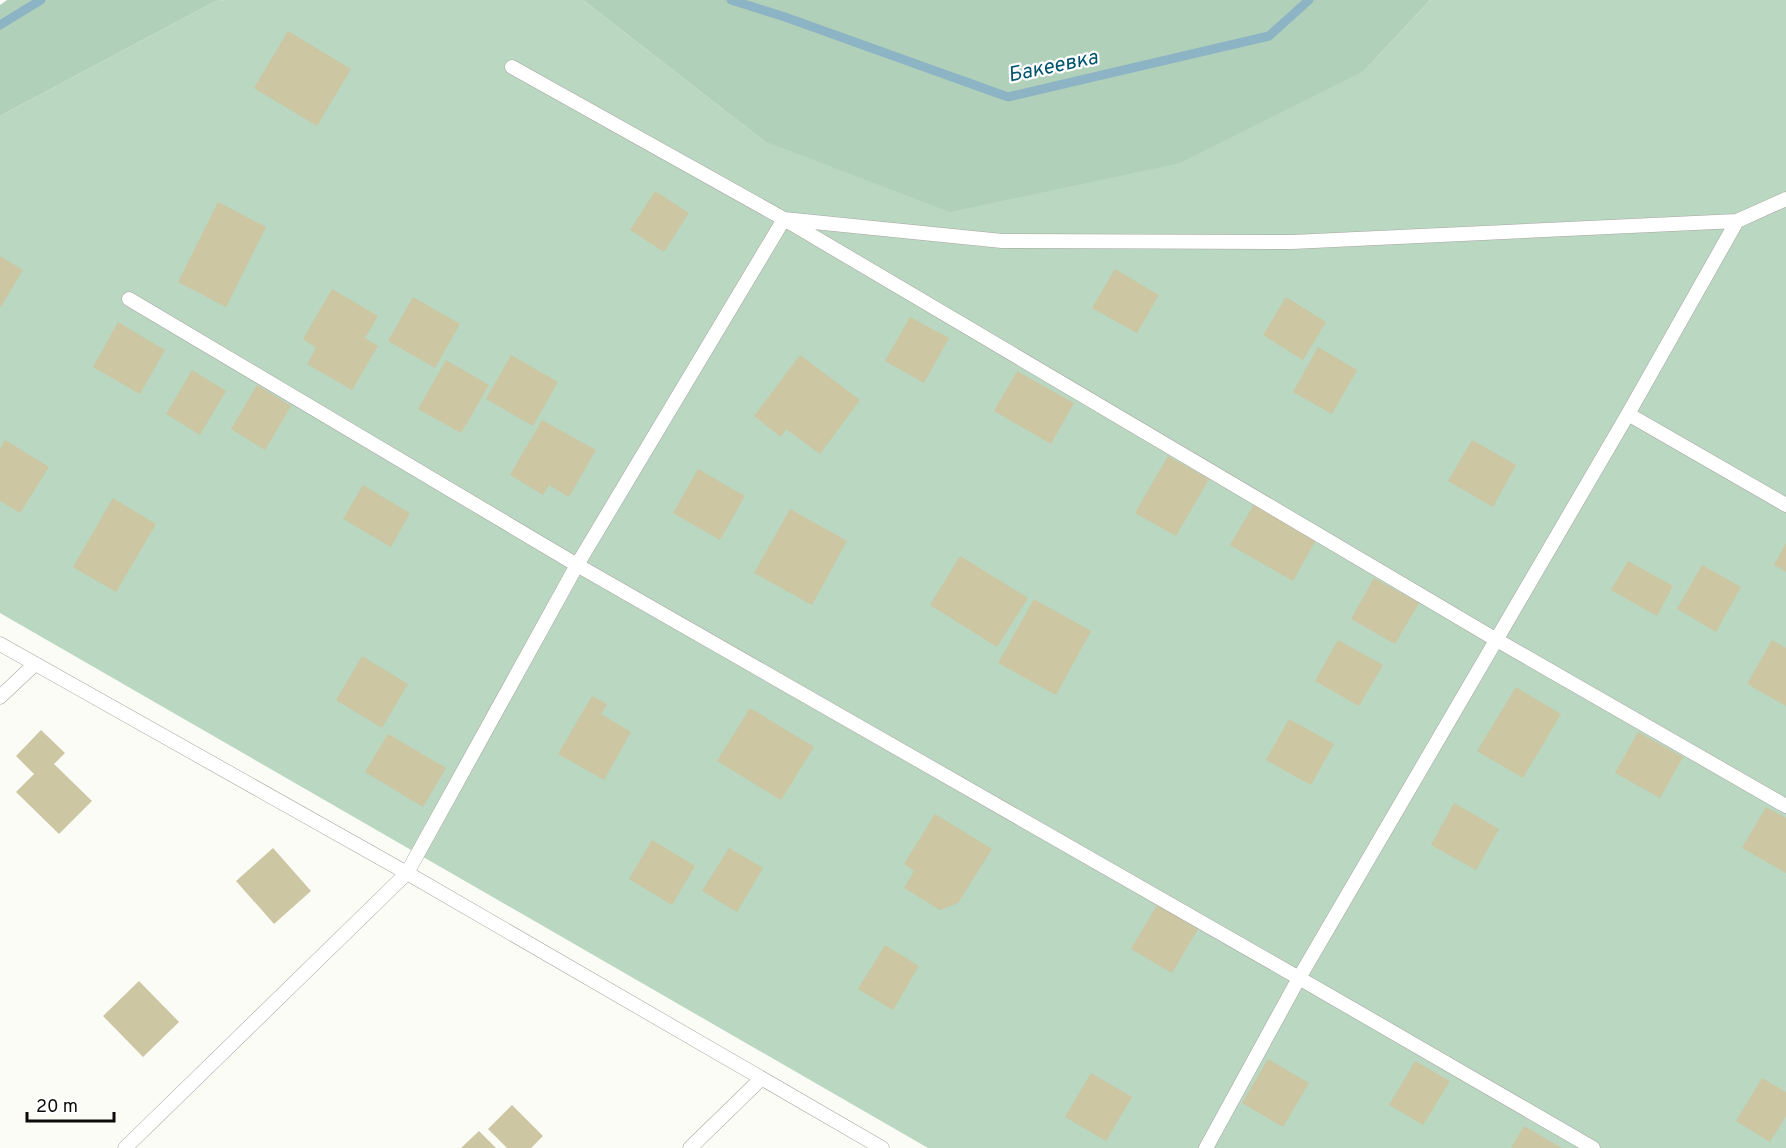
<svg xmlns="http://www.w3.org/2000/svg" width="1786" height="1148" font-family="Overpass,sans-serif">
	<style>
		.green { fill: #b9d7c1 }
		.forest { fill: #b0d0b9 }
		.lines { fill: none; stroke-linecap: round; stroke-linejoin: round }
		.stream { stroke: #8db4c4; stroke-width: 9 }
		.building { fill: #ccc6a2 }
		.lane-casing { stroke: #a7a6a1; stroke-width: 15 }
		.lane { stroke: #fff; stroke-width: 14 }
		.labels { text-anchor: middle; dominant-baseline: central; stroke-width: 4.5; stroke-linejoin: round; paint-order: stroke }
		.water-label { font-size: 21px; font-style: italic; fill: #02556c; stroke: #fff }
	</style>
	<rect width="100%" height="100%" fill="#fcfcf7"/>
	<path class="green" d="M227 0H583L764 141 1364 71 1430 0H1786V1148H928L0 613V116L216 1Z"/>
	<path class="forest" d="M7 0H227L216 1 0 116V5Z
		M583 0H1430L1364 71 1180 163 950 212 764 141Z"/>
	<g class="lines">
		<path class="stream" d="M731 0 785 17 1008 97 1269 36 1309 0
			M0 25 41 0"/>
	</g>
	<path class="building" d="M288 31 351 69 317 126 254 88Z
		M655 191 689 213 664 252 630 230Z
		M218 202 266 227 226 307 178 282Z
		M0 256 23 270 0 308Z
		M1115 269 1159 295 1137 333 1092 308Z
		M332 289 378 316 365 338 378 346 352 390 307 364 316 348 303 339Z
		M413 297 460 324 435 368 388 341Z
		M1286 297 1326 322 1303 360 1263 335Z
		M910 317 949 338 924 383 885 361Z
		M118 322 165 350 140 394 93 367Z
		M1318 347 1357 370 1332 414 1293 392Z
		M511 355 558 382 533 426 486 399Z
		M800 355 860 400 820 454 786 429 781 437 754 416Z
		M446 360 489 385 461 433 418 409Z
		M192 370 226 391 200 435 166 414Z
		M1017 371 1074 403 1051 444 994 411Z
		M257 385 291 406 265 450 231 429Z
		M542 420 596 450 569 497 549 485 543 495 510 475Z
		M5 440 49 467 20 513 0 501V449Z
		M1472 440 1516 465 1493 507 1448 481Z
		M1168 456 1209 479 1176 536 1135 513Z
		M698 469 745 496 720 540 673 513Z
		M363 485 410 513 391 547 343 519Z
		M113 498 156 524 116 592 73 567Z
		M1254 504 1316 540 1293 581 1230 545Z
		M790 509 847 541 812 605 754 573Z
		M1786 543V572L1774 565Z
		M960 556 1028 598 997 647 930 605Z
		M1628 561 1673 586 1657 616 1611 590Z
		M1702 565 1741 587 1716 632 1677 609Z
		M1374 578 1419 603 1395 644 1351 619Z
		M1034 599 1091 631 1056 695 998 663Z
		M1338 640 1383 665 1359 706 1315 681Z
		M1772 640 1786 648V706L1747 684Z
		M362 656 408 684 382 728 336 700Z
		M1516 687 1561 714 1523 778 1477 751Z
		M592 696 607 704 601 714 631 732 604 780 558 754Z
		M750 708 814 747 781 800 717 761Z
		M1289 719 1334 744 1311 785 1266 760Z
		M41 730 65 753 54 764 92 801 59 834 16 792 34 774 16 756Z
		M1638 732 1683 757 1660 798 1615 773Z
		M388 734 446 768 423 807 365 772Z
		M1454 803 1499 829 1476 870 1431 845Z
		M1766 807 1786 818V873L1742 848Z
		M935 814 992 849 958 903 940 910 904 888 914 871 904 864Z
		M652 840 695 866 672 905 629 879Z
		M273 848 311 891 274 924 236 881Z
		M729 848 763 868 737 912 702 891Z
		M1157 905 1198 929 1172 973 1131 949Z
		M885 945 919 966 893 1010 858 989Z
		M139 981 179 1022 143 1057 103 1016Z
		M1268 1059 1309 1083 1283 1127 1242 1103Z
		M1415 1061 1450 1081 1423 1125 1389 1105Z
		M1091 1073 1132 1097 1106 1141 1065 1117Z
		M1762 1078 1786 1092V1116L1770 1142 1736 1121Z
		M512 1105 543 1136 531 1148H507L488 1129Z
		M1524 1126 1562 1148H1511Z
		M479 1131 496 1148H461Z"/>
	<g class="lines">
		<defs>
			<path id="lane" d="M512 67 784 219 1495 639 1786 806
				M129 299 577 565 1299 978 1593 1148
				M1628 414 1786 505
				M0 644 407 873 882 1148
				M0 697 35 664
				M125 1148 407 873 577 565 784 219 1002 241 1292 242 1737 221
				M690 1148 761 1079
				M1206 1148 1299 978 1628 414 1737 221 1786 199"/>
		</defs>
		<use href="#lane" class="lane-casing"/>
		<use href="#lane" class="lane"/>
	</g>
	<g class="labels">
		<g class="water-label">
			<text transform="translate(1053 67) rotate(-12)">Бакеевка</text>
		</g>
	</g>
	<path d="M27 1112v9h87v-9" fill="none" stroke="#0c0b0a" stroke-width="3"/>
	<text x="36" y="1112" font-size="18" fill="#0c0b0a" stroke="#ffffff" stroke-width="4.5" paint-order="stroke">20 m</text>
</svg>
